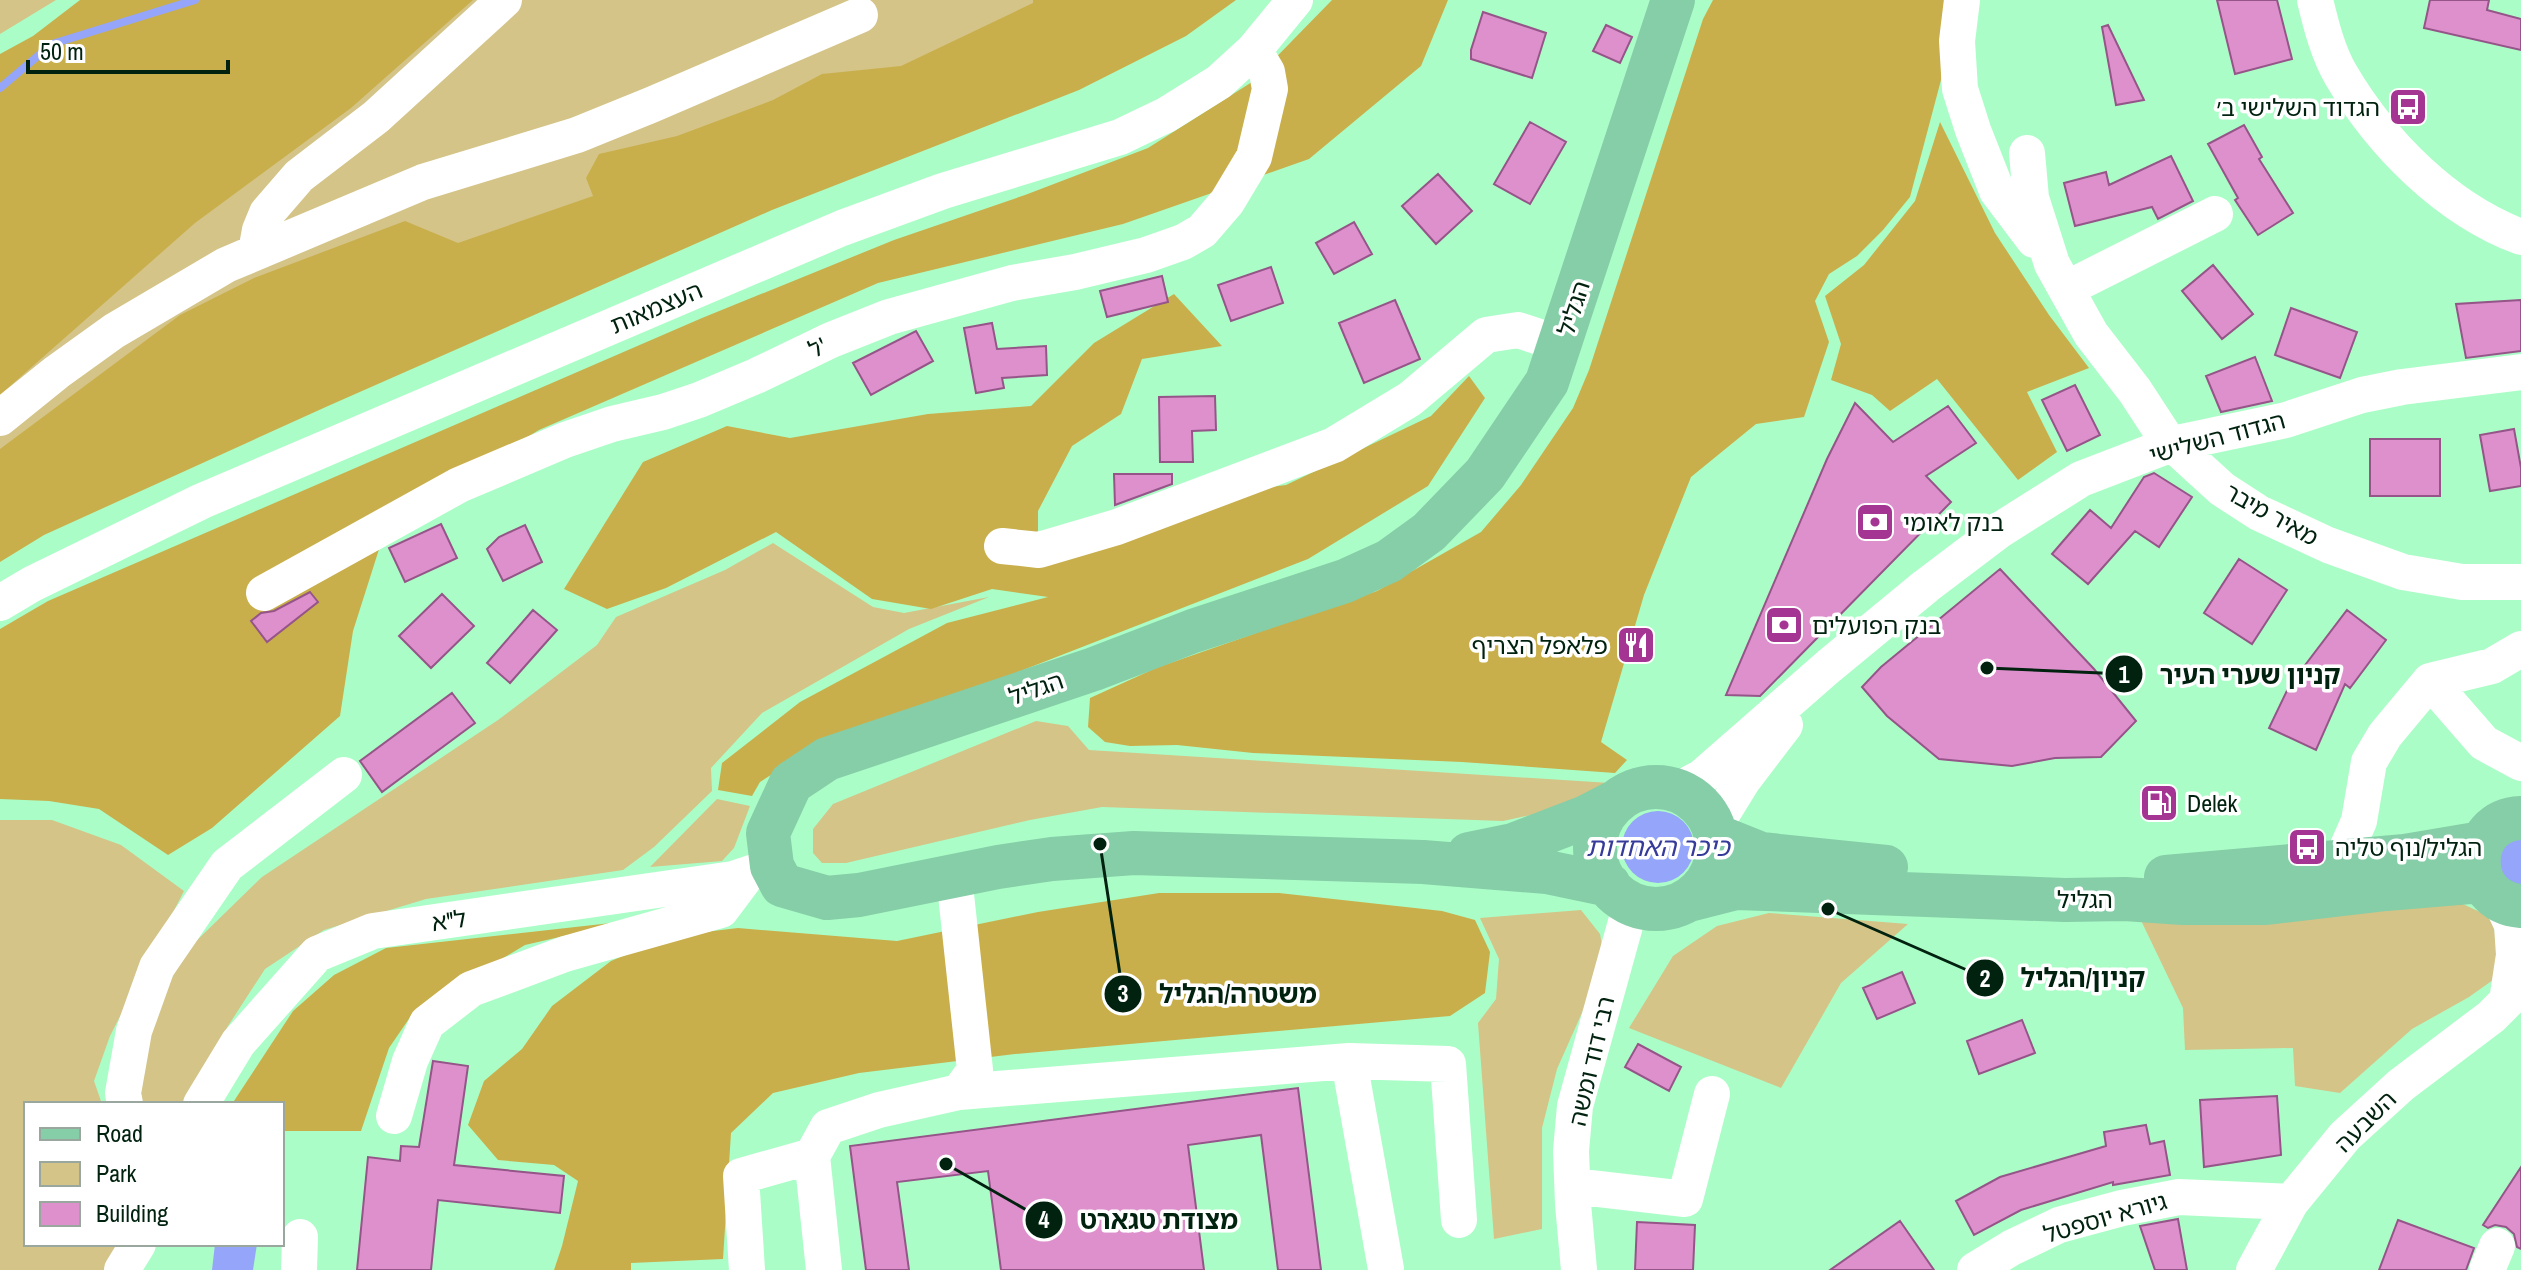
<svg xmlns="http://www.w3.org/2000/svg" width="2521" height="1270" font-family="'Archivo Narrow','Noto Sans Hebrew',sans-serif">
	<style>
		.green { fill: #d4c488 }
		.forest { fill: #c9af4b }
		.water { fill: #95a5f9 }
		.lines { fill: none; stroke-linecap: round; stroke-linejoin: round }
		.stream { stroke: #95a5f9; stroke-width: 8 }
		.building { fill: #de90cd; stroke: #955588; stroke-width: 2 }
		.minor { stroke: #fff; stroke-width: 36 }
		.major { stroke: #85cea7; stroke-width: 44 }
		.labels { text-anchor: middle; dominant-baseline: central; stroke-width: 7; stroke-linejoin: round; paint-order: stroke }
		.poi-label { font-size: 24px; fill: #00220f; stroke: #fff; text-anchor: start }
		.street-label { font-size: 24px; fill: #00220f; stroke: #fff }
		.water-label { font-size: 26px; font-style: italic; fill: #363b9a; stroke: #fff }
		.leader { fill: none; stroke: #00220f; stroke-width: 3 }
		.callout-dot { fill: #00220f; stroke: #fff; stroke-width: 3 }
		.mark-label { font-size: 24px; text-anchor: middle; font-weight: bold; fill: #fff }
		.callout-label { font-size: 26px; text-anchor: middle; font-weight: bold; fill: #00220f; stroke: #fff; stroke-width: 7; stroke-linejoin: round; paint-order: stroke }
	</style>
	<rect width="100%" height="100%" fill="#abfdc7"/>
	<path class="green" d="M0 0H56L0 34Z
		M389 0H1088L0 515V224Z
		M773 543 873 607 904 613 989 597 909 629 762 713 711 768 712 791 654 847 623 870 426 899 324 930 265 969 228 1026 191 1093 183 1104H138L156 1006 188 949 262 877 498 720 597 645 616 617 725 570Z
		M1036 721 1068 726 1089 750 1610 783 1564 808 1503 821 1102 807 1030 820 846 863H822L813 853V829L833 804Z
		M717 799 750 806 734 848 722 861 650 867Z
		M0 820H52L121 845 184 891 110 1036 94 1081 102 1104H26V1244H132L122 1270H0Z
		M2452 899 2493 918 2500 975 2469 997 2412 1029 2340 1093 2295 1086 2293 1048 2185 1050 2183 1008 2137 912Z
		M1581 910 1600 934 1605 961 1557 1069 1542 1128V1229L1494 1239 1478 1023 1496 999 1499 959 1480 918Z
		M1769 913 1908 924 1841 983 1781 1088 1629 1028 1673 956 1717 926Z"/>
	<path class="forest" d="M80 0H473L351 108 195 223 0 395V54L33 36Z
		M1033 0H1236L1186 36 1079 90 772 210 328 406 44 535 0 562V449L180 315 254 278 405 221 458 243 593 196 586 178 599 154 677 136 773 100 822 74 901 66 1033 3Z
		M1332 0H1448L1421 66 1309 159 1123 224 878 283 539 430 388 521 353 631 340 716 212 828 168 855 99 809 49 801 0 799V629L48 601 702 318 894 240 1025 195 1148 148 1252 82Z
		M1713 0H1949L1941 80 1910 197 1883 230 1857 256 1829 274 1815 301 1829 342 1804 417 1756 424 1691 477 1644 595 1601 742 1627 760 1615 773 1462 762 1253 753 1177 745 1130 746 1105 742 1088 727 1090 698 1156 668 1377 591 1481 532 1521 485 1573 408 1589 370 1703 19Z
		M1940 122 1995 233 2049 315 2089 368 2027 392 2057 452 2018 480 1937 379 1890 411 1872 395 1831 380 1841 344 1825 296 1864 265 1915 201Z
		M1174 294 1222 346 1142 359 1121 414 1072 446 1038 511V541L1223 493 1286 485 1431 416 1469 376 1485 398 1428 486 1308 559 797 758 760 782 752 796 718 790 722 763 800 702 947 623 1048 597 992 589 931 609 872 599 776 532 666 588 607 609 564 589 643 462 727 426 790 438 928 414 1031 406 1094 343Z
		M1159 893H1279L1442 911 1475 920 1490 952 1485 993 1450 1016 1015 1054 859 1073 773 1093 731 1133 723 1259 631 1263V1270H554L562 1246 578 1181 554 1165 498 1160 468 1125 484 1081 522 1049 552 1006 611 961 671 936 738 928 897 941 1038 912Z
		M629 921 525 945 413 1013 389 1048 361 1131H282V1104H232L293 1011 334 975 386 948Z"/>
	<path class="water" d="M1622 847a36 36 0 1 1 72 0a36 36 0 1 1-72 0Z
		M2521 826V899L2489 855Z
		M215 1244H257L253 1270H212Z"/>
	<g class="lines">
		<path class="stream" d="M0 88 52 44 195 0"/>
	</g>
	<path class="building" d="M2217 0H2277L2292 59 2235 74Z
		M2430 0H2489L2487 10 2521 19V50L2424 28Z
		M1483 12 1546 33 1532 78 1471 59V50Z
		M1606 25 1632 37 1620 63 1593 51Z
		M2108 25 2144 100 2116 105 2102 27Z
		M1530 122 1566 142 1530 204 1494 184Z
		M2244 125 2262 157 2259 159 2293 213 2258 235 2235 200 2238 198 2208 144Z
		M2171 156 2193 201 2158 219 2152 207 2075 226 2064 183 2106 172 2109 185Z
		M1438 174 1472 211 1436 244 1402 206Z
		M1354 222 1372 254 1334 274 1316 243Z
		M2213 265 2253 314 2222 339 2182 291Z
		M1271 267 1283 303 1231 321 1218 285Z
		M1162 276 1168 302 1107 317 1100 291Z
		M1395 300 1420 359 1364 383 1339 323Z
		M2521 300V351L2466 358 2456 304Z
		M2291 308 2357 332 2340 378 2275 355Z
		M992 323 997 349 1046 346 1047 375 1002 378 1004 388 976 393 964 328Z
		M916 331 933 361 871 395 853 363Z
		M2255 357 2272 401 2221 412 2206 376Z
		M2075 385 2100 435 2067 451 2042 400Z
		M1215 396 1216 430 1192 431 1193 462H1160L1159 397Z
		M1855 403 1893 442 1948 406 1976 443 1926 476 1951 502 1760 696 1726 695 1827 459Z
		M2514 429 2521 468V486L2490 491 2480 435Z
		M2370 439H2440V496H2370Z
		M2154 473 2192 497 2159 547 2135 531 2088 584 2052 554 2090 510 2111 528 2144 477Z
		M1114 474H1172V484L1115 505Z
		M441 524 457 558 405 582 389 548Z
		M525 525 542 562 503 581 487 549 499 537Z
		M2239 559 2287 590 2252 644 2204 613Z
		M2000 569 2094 669 2136 721 2101 757 2055 758 2012 766 1939 759 1887 716 1862 687 1881 667Z
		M310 592 318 602 267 642 251 621 261 613 274 611Z
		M442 594 474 626 431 668 399 636Z
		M533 610 557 630 510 683 487 663Z
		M2347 610 2386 640 2350 688 2345 684 2316 750 2269 728 2294 676 2296 677Z
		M452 693 475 723 382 792 360 761Z
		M1902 972 1915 1003 1877 1019 1863 988Z
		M2022 1020 2035 1053 1979 1074 1967 1041Z
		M1638 1044 1681 1067 1669 1091 1625 1067Z
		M433 1061 468 1066 454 1165 564 1176 560 1213 438 1200 431 1270H357L368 1157 400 1161 401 1146 419 1147Z
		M1298 1088 1321 1270H1278L1261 1135 1188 1145 1204 1270H1001L988 1171 897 1182 909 1270H866L850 1146Z
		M2277 1096 2281 1155 2204 1167 2200 1100Z
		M2146 1125 2150 1144 2164 1141 2170 1175 2113 1185V1182L2021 1210 1974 1235 1956 1201 2000 1177 2106 1146 2104 1132Z
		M2521 1167V1249L2517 1247 2514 1234 2506 1227 2495 1225 2488 1228 2483 1225Z
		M2178 1219 2187 1270H2155L2140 1226Z
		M2398 1220 2474 1248 2466 1270H2379Z
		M1900 1221 1934 1270H1830Z
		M1637 1222 1695 1225 1693 1270H1635Z"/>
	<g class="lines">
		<path class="minor" d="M1962 0 1957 41 1960 89 1973 130 1997 191 2034 240
			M2315 0C2321 25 2328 53 2341 75 2381 143 2446 209 2521 237
			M2027 153 2031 198 2052 264 2091 334 2135 391 2165 437 2222 489 2259 513 2328 545 2403 572 2462 582H2521
			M256 252 260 230 267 213 299 176 376 117 504 0
			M2066 289 2215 214
			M0 418 57 372 114 331 226 265 423 182 577 135 651 105 860 15
			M1002 546 1039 550 1117 527 1334 445 1410 399 1486 335 1518 330 1561 344
			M264 593 459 485 565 440 612 424 663 412 699 400 756 376 831 340 889 317 1012 283 1075 272 1146 255 1183 242 1202 231 1227 202 1254 157 1270 89 1267 72 1254 50
			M0 603 32 584 202 501 842 228 943 191 1120 137 1166 115 1219 82 1254 50 1295 0
			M2430 681 2484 743 2521 763
			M1676 791 1702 777 1829 666 1926 586 2000 530 2081 479 2172 444 2286 420 2362 395 2402 387 2521 372
			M1714 827 1743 780 1785 725
			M2341 862 2359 821 2369 762 2385 735 2430 681 2492 666 2521 649
			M2501 901 2512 925 2514 955 2507 1001
			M1349 1061 1448 1064 1459 1220
			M959 1092 1349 1061 1386 1269
			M125 1104 123 1093 134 1031 157 967 227 865 344 775
			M201 1104 238 1043 317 954 373 931 733 879 772 866
			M394 1116 410 1061 427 1023 471 989 565 954 721 910 748 874
			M1573 1186 1685 1199 1712 1094
			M122 1270 138 1244
			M299 1270 300 1237
			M747 1270 741 1176 812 1156
			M824 1270 812 1156 828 1127 879 1110 959 1092 975 1070 954 876
			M1579 1270 1573 1204 1571 1151 1575 1106 1631 904
			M1975 1270 2011 1248 2059 1225 2122 1208 2179 1197 2291 1202
			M2254 1270 2291 1202 2345 1136 2401 1085 2491 1017 2521 987
			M2487 1270 2497 1246"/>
		<path class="major" d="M1595 848a61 61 0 1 1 122 0a61 61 0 1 1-122 0Z
			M2521 818C2465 820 2464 902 2521 906
			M1716 836 1761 854 1886 867
			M1469 854 1513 845 1586 817 1615 802
			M2166 877 2405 856 2482 843
			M1609 885 1547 872 1423 862 1134 853 1052 859 998 867 859 895 827 898 782 885 772 866 768 833 791 783 827 759 1094 669 1193 631 1345 581 1389 561 1429 532 1485 474 1547 382 1673 0
			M1689 900 1736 888 2065 900 2125 899 2183 903H2266L2386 889 2482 881"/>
	</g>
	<defs>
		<symbol id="bus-square" viewBox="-11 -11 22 22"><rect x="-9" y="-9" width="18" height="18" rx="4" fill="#a53593" stroke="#fff"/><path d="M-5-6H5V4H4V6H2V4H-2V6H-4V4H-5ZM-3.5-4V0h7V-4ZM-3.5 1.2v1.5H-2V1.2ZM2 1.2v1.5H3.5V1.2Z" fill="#fff"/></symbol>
		<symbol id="bank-square" viewBox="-11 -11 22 22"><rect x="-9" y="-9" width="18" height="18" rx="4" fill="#a53593" stroke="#fff"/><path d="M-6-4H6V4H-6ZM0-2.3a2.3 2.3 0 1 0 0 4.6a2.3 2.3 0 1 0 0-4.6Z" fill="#fff"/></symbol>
		<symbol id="restaurant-square" viewBox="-11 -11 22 22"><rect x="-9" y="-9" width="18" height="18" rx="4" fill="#a53593" stroke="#fff"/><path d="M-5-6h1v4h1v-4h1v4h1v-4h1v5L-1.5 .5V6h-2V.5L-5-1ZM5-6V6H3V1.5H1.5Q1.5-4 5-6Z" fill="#fff"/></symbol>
		<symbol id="fuel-square" viewBox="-11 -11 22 22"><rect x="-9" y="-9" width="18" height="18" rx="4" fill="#a53593" stroke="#fff"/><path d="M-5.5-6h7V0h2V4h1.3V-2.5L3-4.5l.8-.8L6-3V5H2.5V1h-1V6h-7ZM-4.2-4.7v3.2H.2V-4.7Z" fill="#fff"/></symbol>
	</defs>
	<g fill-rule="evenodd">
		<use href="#bus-square" x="2386" y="85" width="44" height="44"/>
		<use href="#bank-square" x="1853" y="500" width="44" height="44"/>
		<use href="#bank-square" x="1762" y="603" width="44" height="44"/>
		<use href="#restaurant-square" x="1614" y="623" width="44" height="44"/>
		<use href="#fuel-square" x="2137" y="781" width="44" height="44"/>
		<use href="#bus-square" x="2285" y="825" width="44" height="44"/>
	</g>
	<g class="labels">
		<g class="poi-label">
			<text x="2380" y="107" text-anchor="end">הגדוד השלישי ב׳</text>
			<text x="1903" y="522">בנק לאומי</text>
			<text x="1812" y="625">בנק הפועלים</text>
			<text x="1608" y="645" text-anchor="end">פלאפל הצריף</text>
			<text x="2187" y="803">Delek</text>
			<text x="2335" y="847">הגליל/נוף טליה</text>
		</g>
		<g class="street-label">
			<text transform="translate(656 307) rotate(-23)">העצמאות</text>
			<text transform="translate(1573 308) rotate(-72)">הגליל</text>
			<text transform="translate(817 347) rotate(-25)">ל'</text>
			<text transform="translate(2217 437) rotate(-15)">הגדוד השלישי</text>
			<text transform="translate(2272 514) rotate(29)">מאיר מיבר</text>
			<text transform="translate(1036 688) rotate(-19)">הגליל</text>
			<text x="2085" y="899">הגליל</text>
			<text transform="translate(449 920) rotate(-8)">ל"א</text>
			<text transform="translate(1591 1061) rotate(-77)">רבי דוד ומשה</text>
			<text transform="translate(2365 1121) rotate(-45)">השבעה</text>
			<text transform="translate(2105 1217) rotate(-16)">גיורא יוספטל</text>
		</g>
		<g class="water-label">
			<text x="1658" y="846">כיכר האחדות</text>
		</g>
	</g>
	<path class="leader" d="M1987 668L2124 674M1828 909L1985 978M1100 844L1123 994M946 1164L1044 1220"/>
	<g class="callout-dot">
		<circle cx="1987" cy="668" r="8"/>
		<circle cx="1828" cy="909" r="8"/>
		<circle cx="1100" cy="844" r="8"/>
		<circle cx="946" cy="1164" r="8"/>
		<circle cx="2124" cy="674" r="20"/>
		<circle cx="1985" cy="978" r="20"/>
		<circle cx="1123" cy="994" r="20"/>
		<circle cx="1044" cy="1220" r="20"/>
	</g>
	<g class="mark-label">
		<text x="2124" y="683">1</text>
		<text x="1985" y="987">2</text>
		<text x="1123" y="1002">3</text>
		<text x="1044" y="1228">4</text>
	</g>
	<g class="callout-label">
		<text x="2250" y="684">קניון שערי העיר</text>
		<text x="2083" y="987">קניון/הגליל</text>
		<text x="1238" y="1003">משטרה/הגליל</text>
		<text x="1159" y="1229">מצודת טגארט</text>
	</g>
	<rect x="24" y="1102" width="260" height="144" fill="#ffffff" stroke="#99a79f" stroke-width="2"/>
	<rect x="40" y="1128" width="40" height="12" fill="#85cea7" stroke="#99a79f" stroke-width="2"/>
	<text x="96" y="1142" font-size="24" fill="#00220f">Road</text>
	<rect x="40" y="1162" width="40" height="24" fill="#d4c488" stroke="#99a79f" stroke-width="2"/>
	<text x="96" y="1182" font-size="24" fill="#00220f">Park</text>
	<rect x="40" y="1202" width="40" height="24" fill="#de90cd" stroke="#99a79f" stroke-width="2"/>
	<text x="96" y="1222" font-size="24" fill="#00220f">Building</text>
	<path d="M28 60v12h200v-12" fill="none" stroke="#00220f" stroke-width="4"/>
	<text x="40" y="60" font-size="24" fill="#00220f" stroke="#ffffff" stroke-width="6" paint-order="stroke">50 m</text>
</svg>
